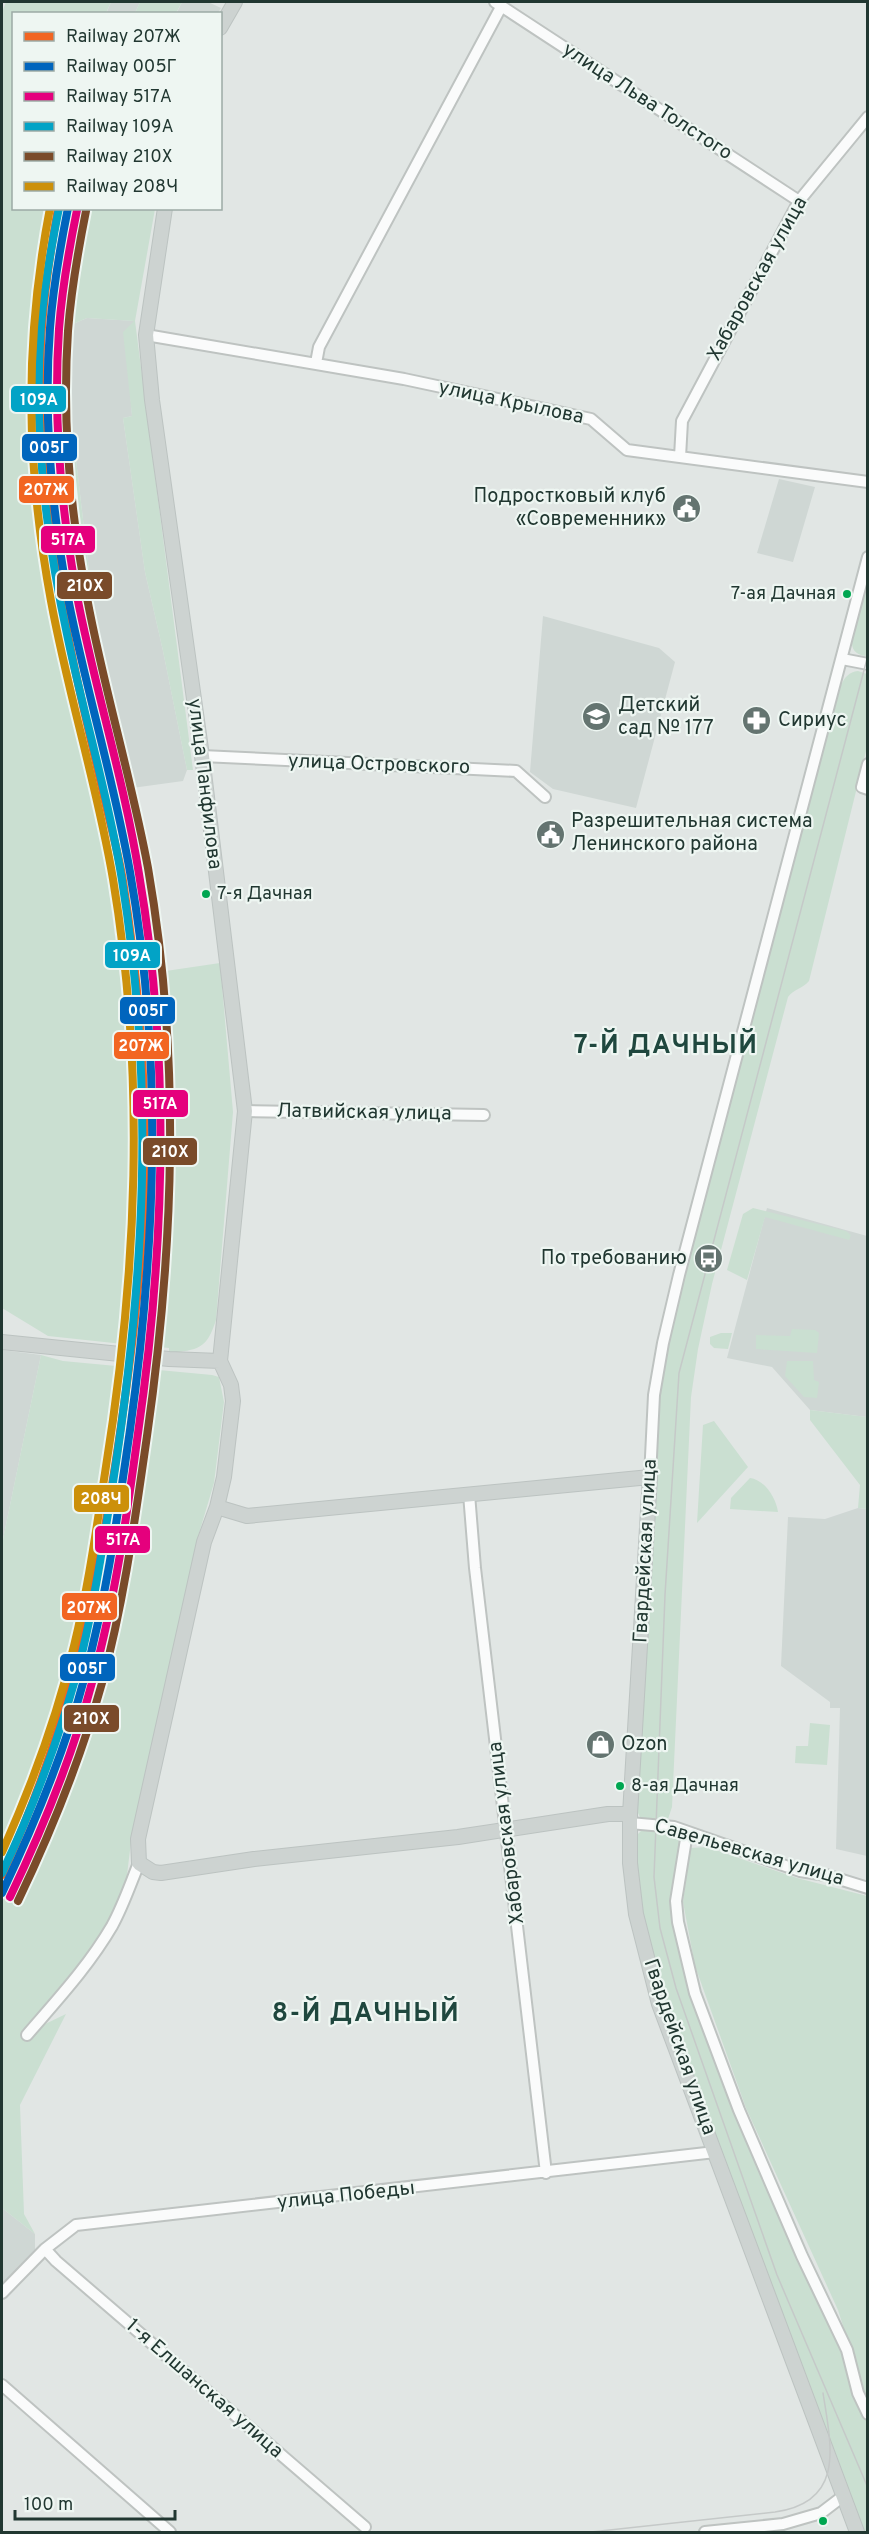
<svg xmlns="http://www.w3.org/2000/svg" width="869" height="2534" font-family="Overpass,sans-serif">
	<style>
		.built { fill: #cfd7d4 }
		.green { fill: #cadfd1 }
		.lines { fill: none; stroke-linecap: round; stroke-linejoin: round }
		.minor-casing { stroke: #bec3c1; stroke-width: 14 }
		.major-casing { stroke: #bcc3c1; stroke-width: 16 }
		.minor { stroke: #fafbfb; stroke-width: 10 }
		.major { stroke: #cdd3d1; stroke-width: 14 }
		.tram { stroke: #c5c9c8; stroke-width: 1.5 }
		.rail-1-casing { stroke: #eef6f2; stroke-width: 12 }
		.rail-2-casing { stroke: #eef6f2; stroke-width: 12 }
		.rail-3-casing { stroke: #eef6f2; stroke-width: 12 }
		.rail-4-casing { stroke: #eef6f2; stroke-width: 12 }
		.rail-5-casing { stroke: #eef6f2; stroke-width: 12 }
		.rail-6-casing { stroke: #eef6f2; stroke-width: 12 }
		.rail-1 { stroke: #f26522; stroke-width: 8 }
		.rail-2 { stroke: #0065bd; stroke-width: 8 }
		.rail-3 { stroke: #e5007d; stroke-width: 8 }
		.rail-4 { stroke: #02a3c6; stroke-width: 8 }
		.rail-5 { stroke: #7a4b2a; stroke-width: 8 }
		.rail-6 { stroke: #cc900a; stroke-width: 8 }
		.bus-dot { fill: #00a651; stroke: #eef6f2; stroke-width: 2 }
		.labels { text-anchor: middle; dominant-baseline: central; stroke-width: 4.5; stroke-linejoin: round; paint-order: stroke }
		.bus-label { font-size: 18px; fill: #213731; stroke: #eef6f2; text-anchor: start }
		.street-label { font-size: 20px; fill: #213731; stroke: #eef6f2 }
		.poi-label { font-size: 20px; fill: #213731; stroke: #eef6f2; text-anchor: start }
		.district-label { font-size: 26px; font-weight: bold; letter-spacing: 1.5px; fill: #1f473e; stroke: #eef6f2 }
		.line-badge { stroke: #eef6f2; stroke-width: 2 }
		.badge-label { font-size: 16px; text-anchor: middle; font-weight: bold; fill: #fff }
	</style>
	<rect width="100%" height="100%" fill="#e1e6e4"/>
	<path class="built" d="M111 2H140L135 13 106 14Z
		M182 2H208L221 8 218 13 176 14Z
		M52 209H73L63 266 55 346V417L59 488 69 560 136 871 152 973 159 1149 149 1346 123 1344 134 1233 135 1153 131 1063 102 834 62 640 40 494 34 422 35 345 39 263Z
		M87 318 135 321 129 377 132 416 123 418 145 572 163 651 187 770 183 781 132 788 107 680 100 663 72 426 66 327Z
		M779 479 815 487 793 562 757 553Z
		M543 616 659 648 675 662 636 808 553 789 530 772Z
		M767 1208 867 1236V1417L810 1410 772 1367 727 1358Z
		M2 1350 41 1355 2 1544Z
		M858 1508 867 1509V1856L836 1849 840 1708H830V1702L781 1666 788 1517 825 1519Z
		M2 2208 35 2234V2252L2 2289Z"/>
	<path class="green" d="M6 2H111L106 13 14 14V208L52 209 39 263 34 422 40 494 62 640 102 834 131 1063 135 1153 134 1233 123 1344 48 1336 2 1308V12Z
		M140 2H182L176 13H135Z
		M73 209H155L135 321 193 770H187L163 651 145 572 123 418 132 416 123 332 134 321 87 318 66 327 72 426 100 663 107 680 131 779 159 972 220 963 233 1112 216 1320C207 1349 198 1350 169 1353V1348L149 1346 159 1149 152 973 136 871 69 560 59 488 55 417V346L63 266Z
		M867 581V656C858 656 851 651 852 641Z
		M858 671 867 674V747L809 981C802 989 794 989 788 997L712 1284 698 1349 691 1397 672 1807 668 1819 649 1820 640 1817 637 1811 660 1396 668 1345 683 1277 841 685C845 677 849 672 858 671Z
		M753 1208 846 1231 851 1235 849 1240 765 1217 747 1280 727 1270 743 1214Z
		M792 1329 815 1330 819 1333 817 1353 756 1349V1335L790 1336Z
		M721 1333H732L728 1349 714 1348 710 1344V1337Z
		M41 1355 63 1361 212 1375 219 1377 224 1402 214 1483 197 1540 131 1842 126 1883 116 1908 81 1964 46 2003 43 2025 66 2014 20 2105 24 2214 35 2234 2 2208V1544Z
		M787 1361H813L814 1380 819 1382 817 1398 804 1397 785 1376Z
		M810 1410 867 1417V1509L858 1508 860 1485 810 1420Z
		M714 1421 748 1467 697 1523 703 1425Z
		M750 1478C765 1480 776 1498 778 1512L730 1509 731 1498Z
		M810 1723 830 1725 827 1765 795 1763 796 1746H808Z
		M641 1831C655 1830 671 1829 680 1842L677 1868 687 1959 754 2143 832 2315 855 2395 867 2422V2532H865C831 2445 800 2356 766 2269 740 2202 714 2136 689 2069 662 1995 632 1916 636 1836Z
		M707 1847 797 1878 867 1896V2401L838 2310 746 2108 695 1966 683 1902 690 1848Z"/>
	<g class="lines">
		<defs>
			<path id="minor" d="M495 2 799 201
				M146 335 404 379 591 419 627 450 868 482
				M316 363 319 347 501 7
				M680 457 682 421 799 201 868 117
				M842 659 868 664
				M202 756 516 771 545 797
				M868 764 862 787 868 789
				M245 1111 484 1115
				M650 1477 654 1395 663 1343 679 1275 868 557
				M469 1494 475 1568 546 2173
				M630 1823 674 1827 800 1871 826 1875 868 1888
				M687 1833 676 1901 678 1922 695 1993 739 2110 802 2256 847 2350 858 2393 868 2414
				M27 2035C57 2000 88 1967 112 1926 123 1906 130 1885 139 1863
				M45 2249 56 2261 365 2527
				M2 2293 45 2249 76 2225 715 2152
				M2 2385 170 2532
				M705 2532 783 2524 821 2513 842 2497"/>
			<path id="major" d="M220 28 235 2
				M165 208 146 335 152 400 202 756 245 1111 220 1361 231 1385 233 1401 224 1477 217 1507 204 1542 138 1839 139 1863 153 1872 161 1873 254 1859 458 1837 608 1814H630
				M2 1342 169 1359 220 1361
				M217 1507 247 1516 650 1477 630 1814V1863L636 1914 659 2004 857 2532"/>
		</defs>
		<use href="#minor" class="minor-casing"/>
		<use href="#major" class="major-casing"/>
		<use href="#minor" class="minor"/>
		<use href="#major" class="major"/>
		<path class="tram" d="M868 655 679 1373 665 1595 654 1877 660 1928 676 1988 777 2275 868 2488
			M591 2532 775 2512C846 2502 831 2445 823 2393"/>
		<defs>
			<path id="rail-1" d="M2 1875C65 1739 92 1613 115 1466 129 1374 142 1280 144 1187 147 1085 139 982 123 881 119 856 112 831 106 806 95 759 84 712 74 665 52 559 37 452 41 344 43 298 50 253 58 208"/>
			<path id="rail-2" d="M2 1893C35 1823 65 1751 85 1676 107 1595 118 1512 130 1430 156 1244 163 1057 130 872 114 781 87 693 69 603 52 513 43 419 50 328 53 288 60 248 68 208"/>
			<path id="rail-3" d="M10 1897C44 1826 73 1755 93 1679 115 1599 127 1515 138 1433 165 1247 171 1060 139 874 124 780 95 689 77 596 61 509 53 418 59 329 62 289 69 249 77 210"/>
			<path id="rail-4" d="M2 1873C36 1801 64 1727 83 1649 96 1594 104 1538 113 1482 145 1278 155 1085 122 880 109 799 85 720 68 639 46 538 33 430 41 326 44 287 51 248 59 208"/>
			<path id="rail-5" d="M18 1901C52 1830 81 1758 102 1683 124 1602 135 1519 147 1436 174 1247 181 1057 148 868 131 777 104 689 87 598 70 511 62 420 68 331 71 291 78 251 86 211"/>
			<path id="rail-6" d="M2 1852C32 1785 57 1717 74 1646 88 1589 96 1531 105 1473 137 1275 146 1077 113 879 97 785 68 694 51 601 26 466 24 343 50 208"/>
		</defs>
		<use href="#rail-1" class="rail-1-casing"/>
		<use href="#rail-2" class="rail-2-casing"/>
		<use href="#rail-3" class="rail-3-casing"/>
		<use href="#rail-4" class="rail-4-casing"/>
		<use href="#rail-5" class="rail-5-casing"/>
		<use href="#rail-6" class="rail-6-casing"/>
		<use href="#rail-1" class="rail-1"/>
		<use href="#rail-2" class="rail-2"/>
		<use href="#rail-3" class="rail-3"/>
		<use href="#rail-4" class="rail-4"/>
		<use href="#rail-5" class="rail-5"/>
		<use href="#rail-6" class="rail-6"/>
	</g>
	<defs>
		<symbol id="civic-disc" viewBox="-11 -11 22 22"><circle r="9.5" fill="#647470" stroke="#eef6f2"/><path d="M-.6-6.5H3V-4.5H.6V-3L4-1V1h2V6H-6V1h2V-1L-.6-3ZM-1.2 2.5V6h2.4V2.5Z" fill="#fff"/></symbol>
		<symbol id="school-disc" viewBox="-11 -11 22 22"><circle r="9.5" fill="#647470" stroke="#eef6f2"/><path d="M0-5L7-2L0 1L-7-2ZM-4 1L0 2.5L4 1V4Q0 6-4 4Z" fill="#fff"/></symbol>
		<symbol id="pharmacy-disc" viewBox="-11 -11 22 22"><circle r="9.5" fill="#647470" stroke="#eef6f2"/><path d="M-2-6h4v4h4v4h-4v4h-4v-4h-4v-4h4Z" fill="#fff"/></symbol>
		<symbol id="bus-disc" viewBox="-11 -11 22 22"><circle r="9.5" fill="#647470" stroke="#eef6f2"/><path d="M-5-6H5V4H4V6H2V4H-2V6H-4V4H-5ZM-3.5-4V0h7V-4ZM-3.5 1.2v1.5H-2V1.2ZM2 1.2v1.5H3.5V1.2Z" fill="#fff"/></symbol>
		<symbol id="shop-disc" viewBox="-11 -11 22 22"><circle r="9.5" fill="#647470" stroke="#eef6f2"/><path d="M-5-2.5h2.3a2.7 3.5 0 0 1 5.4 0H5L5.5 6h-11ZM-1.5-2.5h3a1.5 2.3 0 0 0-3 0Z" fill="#fff"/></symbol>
	</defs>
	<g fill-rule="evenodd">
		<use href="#civic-disc" x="670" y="492" width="33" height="33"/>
		<use href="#school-disc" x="580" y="700" width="33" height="33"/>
		<use href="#pharmacy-disc" x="740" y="704" width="33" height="33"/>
		<use href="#civic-disc" x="534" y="818" width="33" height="33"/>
		<use href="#bus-disc" x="692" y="1242" width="33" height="33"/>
		<use href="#shop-disc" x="584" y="1728" width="33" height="33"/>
	</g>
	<g class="bus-dot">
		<circle cx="847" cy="594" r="5"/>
		<circle cx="206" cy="894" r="5"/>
		<circle cx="620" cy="1786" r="5"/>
		<circle cx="823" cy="2521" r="5"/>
	</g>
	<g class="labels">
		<g class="bus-label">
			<text x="836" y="594" text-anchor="end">7-ая Дачная</text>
			<text x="217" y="894">7-я Дачная</text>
			<text x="631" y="1786">8-ая Дачная</text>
		</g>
		<g class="street-label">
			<text transform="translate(647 102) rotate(33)">улица Льва Толстого</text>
			<text transform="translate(758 279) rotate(-61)">Хабаровская улица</text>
			<text transform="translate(511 403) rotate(12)">улица Крылова</text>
			<text transform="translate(379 765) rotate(2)">улица Островского</text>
			<text transform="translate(204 784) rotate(83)">улица Панфилова</text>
			<text transform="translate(364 1113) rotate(1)">Латвийская улица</text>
			<text transform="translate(646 1551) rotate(-87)">Гвардейская улица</text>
			<text transform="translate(507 1833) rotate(-97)">Хабаровская улица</text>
			<text transform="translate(749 1853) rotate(16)">Савельевская улица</text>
			<text transform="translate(679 2047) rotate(71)">Гвардейская улица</text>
			<text transform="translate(346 2196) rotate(-6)">улица Победы</text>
			<text transform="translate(204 2389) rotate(41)">1-я Елшанская улица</text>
		</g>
		<g class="poi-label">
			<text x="666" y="497" text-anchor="end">Подростковый клуб<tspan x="666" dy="23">«Современник»</tspan></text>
			<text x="618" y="706">Детский<tspan x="618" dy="23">сад № 177</tspan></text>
			<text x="778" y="721">Сириус</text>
			<text x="571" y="822">Разрешительная система<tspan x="571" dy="23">Ленинского района</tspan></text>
			<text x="687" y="1259" text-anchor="end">По требованию</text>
			<text x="621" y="1745">Ozon</text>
		</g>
		<g class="district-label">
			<text x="666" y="1046">7-Й ДАЧНЫЙ</text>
			<text x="366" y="2014">8-Й ДАЧНЫЙ</text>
		</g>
	</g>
	<g class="line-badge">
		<rect x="10" y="385" width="57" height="28" rx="6" fill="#02a3c6"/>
		<rect x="21" y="433" width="57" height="29" rx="6" fill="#0065bd"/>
		<rect x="18" y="475" width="57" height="29" rx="6" fill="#f26522"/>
		<rect x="40" y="525" width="56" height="29" rx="6" fill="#e5007d"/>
		<rect x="56" y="571" width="57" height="29" rx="6" fill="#7a4b2a"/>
		<rect x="104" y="941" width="57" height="28" rx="6" fill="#02a3c6"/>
		<rect x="119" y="996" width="57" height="29" rx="6" fill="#0065bd"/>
		<rect x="113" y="1031" width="57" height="29" rx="6" fill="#f26522"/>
		<rect x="132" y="1089" width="57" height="29" rx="6" fill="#e5007d"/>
		<rect x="142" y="1137" width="56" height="29" rx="6" fill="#7a4b2a"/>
		<rect x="73" y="1484" width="57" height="29" rx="6" fill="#cc900a"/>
		<rect x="94" y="1525" width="57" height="29" rx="6" fill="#e5007d"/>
		<rect x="61" y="1592" width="57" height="29" rx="6" fill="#f26522"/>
		<rect x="59" y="1653" width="57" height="29" rx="6" fill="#0065bd"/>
		<rect x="63" y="1704" width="57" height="29" rx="6" fill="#7a4b2a"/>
	</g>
	<g class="badge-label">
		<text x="39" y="405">109А</text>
		<text x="49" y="453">005Г</text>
		<text x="46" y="495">207Ж</text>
		<text x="68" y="545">517А</text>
		<text x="85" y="591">210Х</text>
		<text x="132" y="961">109А</text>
		<text x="148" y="1016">005Г</text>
		<text x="141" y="1051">207Ж</text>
		<text x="160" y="1109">517А</text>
		<text x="170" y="1157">210Х</text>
		<text x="101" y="1504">208Ч</text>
		<text x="123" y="1545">517А</text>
		<text x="89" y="1613">207Ж</text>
		<text x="87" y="1674">005Г</text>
		<text x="91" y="1724">210Х</text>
	</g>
	<rect width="869" height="2534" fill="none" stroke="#213731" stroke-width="6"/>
	<rect x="12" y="12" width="210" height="198" fill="#eef6f2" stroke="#9caaa5" stroke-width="1.5"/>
	<rect x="24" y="32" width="30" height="9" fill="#f26522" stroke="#9caaa5" stroke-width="1.5"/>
	<text x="66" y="42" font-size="18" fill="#213731">Railway 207Ж</text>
	<rect x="24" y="62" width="30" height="9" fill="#0065bd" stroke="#9caaa5" stroke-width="1.5"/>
	<text x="66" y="72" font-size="18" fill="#213731">Railway 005Г</text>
	<rect x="24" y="92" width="30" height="9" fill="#e5007d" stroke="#9caaa5" stroke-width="1.5"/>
	<text x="66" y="102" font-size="18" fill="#213731">Railway 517А</text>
	<rect x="24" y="122" width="30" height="9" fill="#02a3c6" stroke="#9caaa5" stroke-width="1.5"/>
	<text x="66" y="132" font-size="18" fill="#213731">Railway 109А</text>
	<rect x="24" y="152" width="30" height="9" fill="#7a4b2a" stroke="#9caaa5" stroke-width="1.5"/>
	<text x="66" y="162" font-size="18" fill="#213731">Railway 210Х</text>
	<rect x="24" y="182" width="30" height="9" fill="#cc900a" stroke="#9caaa5" stroke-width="1.5"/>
	<text x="66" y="192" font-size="18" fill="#213731">Railway 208Ч</text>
	<path d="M15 2510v9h160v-9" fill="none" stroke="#213731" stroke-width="3"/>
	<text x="24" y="2510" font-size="18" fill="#213731" stroke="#eef6f2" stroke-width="4.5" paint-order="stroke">100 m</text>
</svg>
